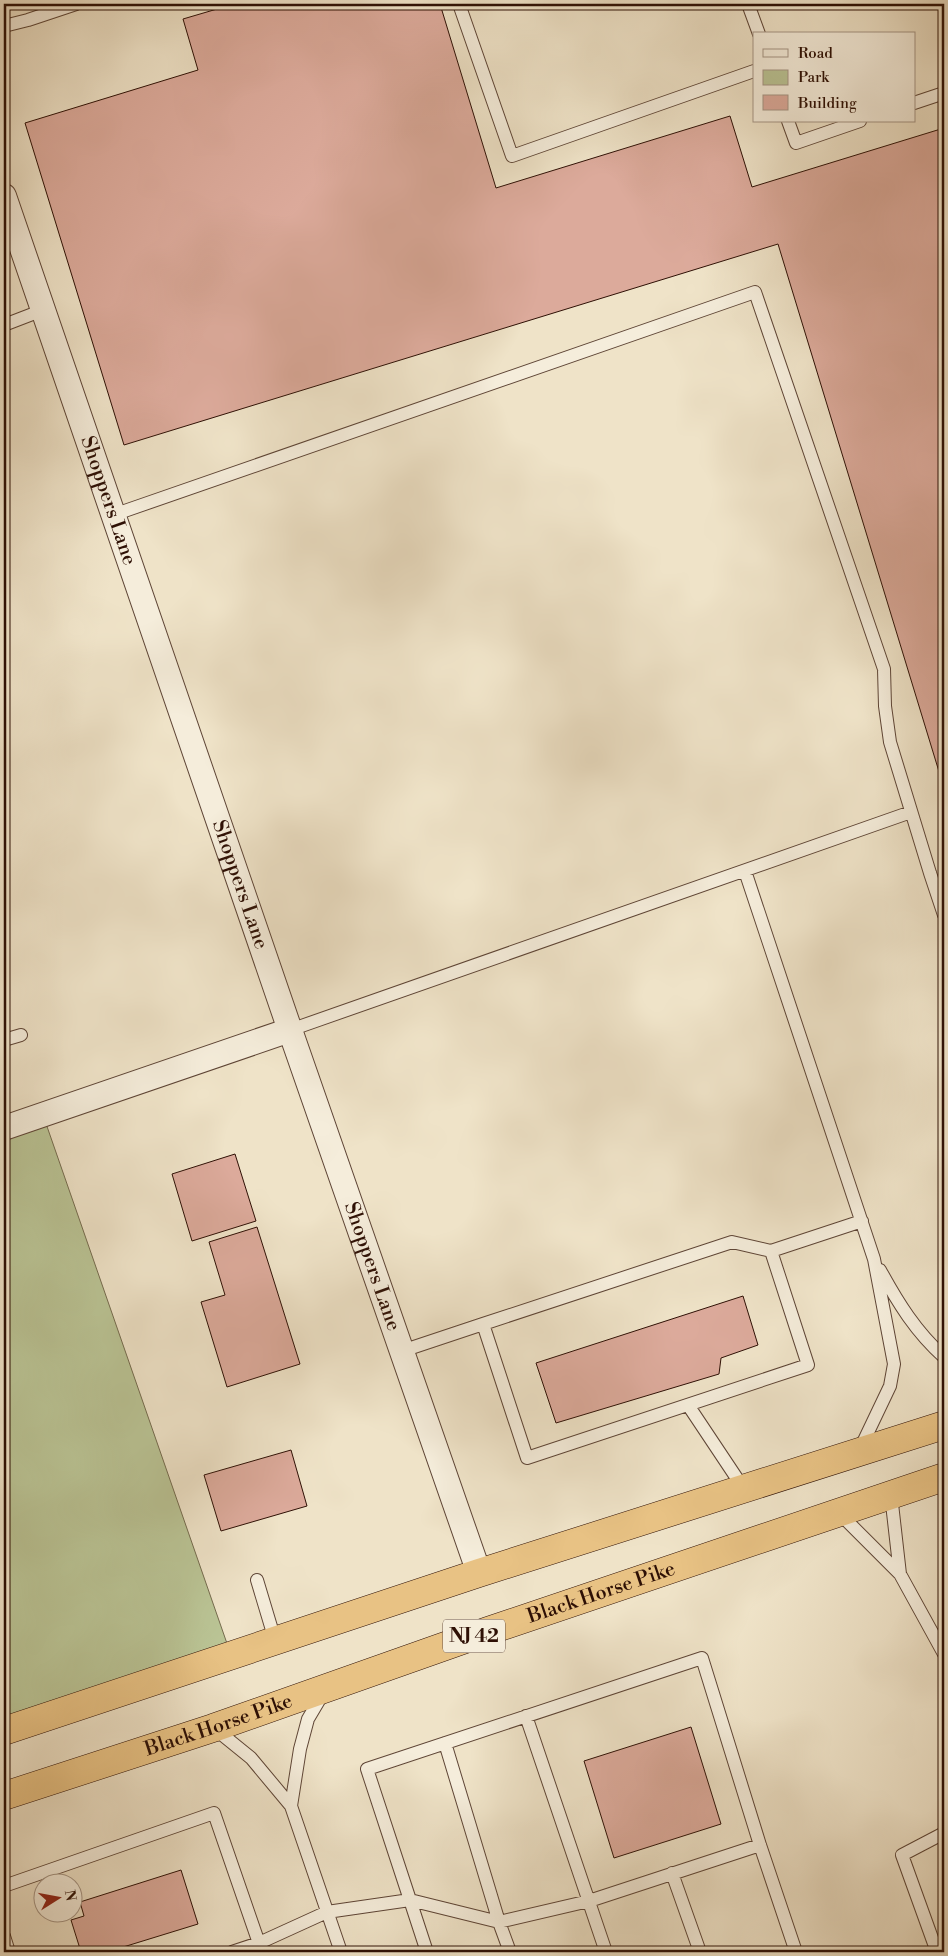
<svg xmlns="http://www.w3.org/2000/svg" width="948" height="1956" font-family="'Libre Bodoni',serif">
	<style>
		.green { fill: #bac495; stroke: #746a4d }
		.building { fill: #dcaa9b; stroke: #2e1005 }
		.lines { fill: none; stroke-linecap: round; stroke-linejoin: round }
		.lane-casing { stroke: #5e4536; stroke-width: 14 }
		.street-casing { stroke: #5e4536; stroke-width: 26 }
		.highway-casing { stroke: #2e1005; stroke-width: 29 }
		.lane { stroke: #f5eddb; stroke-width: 12 }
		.street { stroke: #f5eddb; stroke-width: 24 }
		.highway { stroke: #e8c284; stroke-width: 28 }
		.labels { text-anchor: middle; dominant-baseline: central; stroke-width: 4.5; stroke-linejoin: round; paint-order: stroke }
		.shield { fill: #f5eddb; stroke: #6a5245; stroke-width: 1 }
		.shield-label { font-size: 19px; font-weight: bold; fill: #2e1005 }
		.street-label { font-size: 20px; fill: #2e1005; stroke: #f5eddb }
	</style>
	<rect width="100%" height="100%" fill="#efe3c8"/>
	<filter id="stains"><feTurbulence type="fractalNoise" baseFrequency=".004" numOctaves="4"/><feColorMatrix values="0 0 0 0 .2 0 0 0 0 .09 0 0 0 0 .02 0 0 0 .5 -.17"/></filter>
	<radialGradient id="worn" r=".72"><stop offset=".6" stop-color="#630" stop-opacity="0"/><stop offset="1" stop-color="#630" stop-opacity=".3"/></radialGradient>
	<path class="green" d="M43 1115 231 1655 4 1731V1128Z"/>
	<path class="building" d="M234 4H440L496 188 730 116 752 187 944 128V270L943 271 944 276V788L778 244 124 445 25 123 198 70 183 19Z
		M235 1154 256 1221 192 1241 172 1174Z
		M257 1227 300 1364 227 1387 201 1302 225 1295 209 1242Z
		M743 1296 758 1345 721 1358 719 1374 556 1423 536 1363Z
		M291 1450 307 1506 221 1531 204 1475Z
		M691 1727 721 1824 614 1858 584 1761Z
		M181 1870 198 1924 107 1952H81L71 1920 84 1916 80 1902Z"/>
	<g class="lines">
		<defs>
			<path id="lane" d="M459 4 512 156 754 71
				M748 4 759 34
				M4 26 28 20 76 4
				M914 103 944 93
				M788 121 796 143 860 121
				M4 325 43 310
				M113 515 755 292 884 669 885 706 890 742 930 873 944 915
				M745 871 874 1259 894 1364 890 1386 859 1451
				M290 1030 911 812
				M4 1040 21 1035
				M732 1242 771 1251 808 1365 527 1458 483 1324Z
				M771 1251 862 1221
				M880 1270C898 1303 916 1332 944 1357
				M402 1351 483 1324
				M688 1405 744 1489
				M891 1495 900 1574
				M839 1513 900 1574 944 1654
				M257 1580 275 1640
				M526 1716 606 1952
				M214 1728 251 1758 291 1806 341 1952
				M445 1743 499 1922 510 1952
				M291 1806 300 1749 308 1719 324 1692
				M672 1873 700 1952
				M4 1886 214 1813 262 1952
				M4 1936 9 1952
				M232 1952 259 1943 327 1912 410 1900 367 1769 702 1658 760 1845 796 1952
				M427 1952 410 1900 499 1922 589 1901 760 1845
				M937 1952 902 1855 944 1833"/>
			<g id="street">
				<path id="s1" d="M4 196 290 1030 479 1573"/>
				<path d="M4 1128 290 1030"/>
			</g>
			<g id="highway">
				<path d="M4 1731 479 1573 944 1425"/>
				<path id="s2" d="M4 1796 213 1728 488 1631 944 1477"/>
			</g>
		</defs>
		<use href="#lane" class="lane-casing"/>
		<use href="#street" class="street-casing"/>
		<use href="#highway" class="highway-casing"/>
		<use href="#lane" class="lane"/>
		<use href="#street" class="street"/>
		<use href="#highway" class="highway"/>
	</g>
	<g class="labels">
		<rect class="shield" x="443" y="1619.5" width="62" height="33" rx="4"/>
		<g class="shield-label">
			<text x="474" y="1636">NJ 42</text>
		</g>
		<g class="street-label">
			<text stroke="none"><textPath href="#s1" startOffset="322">Shoppers Lane</textPath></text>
			<text stroke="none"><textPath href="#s1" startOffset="728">Shoppers Lane</textPath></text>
			<text stroke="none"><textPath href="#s1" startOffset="1132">Shoppers Lane</textPath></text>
			<text stroke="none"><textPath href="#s2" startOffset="631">Black Horse Pike</textPath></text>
			<text stroke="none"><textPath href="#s2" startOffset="226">Black Horse Pike</textPath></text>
		</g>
	</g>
	<rect width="948" height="1956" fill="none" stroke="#efe3c8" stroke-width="20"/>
	<rect x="5" y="5" width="938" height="1946" fill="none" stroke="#2e1005" stroke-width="2.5"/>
	<rect x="10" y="10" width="928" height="1936" fill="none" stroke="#2e1005"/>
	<rect x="753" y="32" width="162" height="90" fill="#f5eddb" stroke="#a59585"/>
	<rect x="763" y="49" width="25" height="8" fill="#f5eddb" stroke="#a59585"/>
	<text x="798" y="58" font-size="15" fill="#2e1005">Road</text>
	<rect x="763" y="70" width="25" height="15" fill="#bac495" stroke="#a59585"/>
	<text x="798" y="82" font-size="15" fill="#2e1005">Park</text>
	<rect x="763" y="95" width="25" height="15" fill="#dcaa9b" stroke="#a59585"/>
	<text x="798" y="108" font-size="15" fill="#2e1005">Building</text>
	<g transform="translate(58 1898) rotate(79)"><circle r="24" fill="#f5eddb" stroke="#a59585"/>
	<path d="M0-4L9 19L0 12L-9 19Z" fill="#8f2418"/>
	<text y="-8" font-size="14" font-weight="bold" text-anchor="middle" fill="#2e1005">N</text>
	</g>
	<rect width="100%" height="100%" filter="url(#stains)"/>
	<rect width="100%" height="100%" fill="url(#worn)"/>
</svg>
